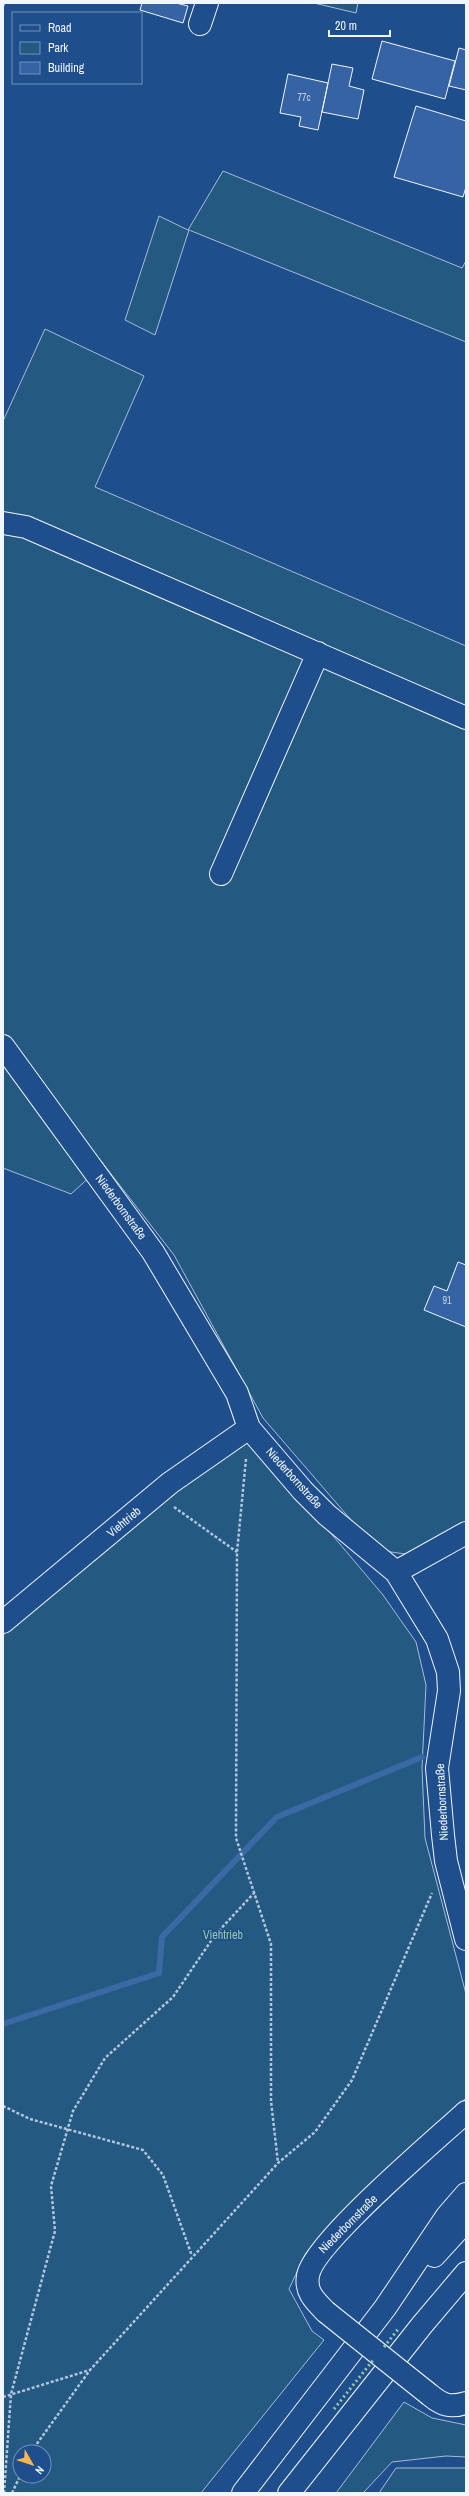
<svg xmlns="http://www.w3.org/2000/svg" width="469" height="2496" font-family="'Archivo Narrow',sans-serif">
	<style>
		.green { fill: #245a82; stroke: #a8bbd7; fill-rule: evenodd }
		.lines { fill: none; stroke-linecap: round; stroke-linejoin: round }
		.stream { stroke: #3b69a3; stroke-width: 6 }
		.building { fill: #3563a3; stroke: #f2f6ff }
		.minor-casing { stroke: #f2f6ff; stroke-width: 24 }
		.highway-casing { stroke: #f2f6ff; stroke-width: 24 }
		.path { stroke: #b3c4dc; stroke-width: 2.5; stroke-dasharray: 3 2; stroke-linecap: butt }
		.minor { stroke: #1f4e8c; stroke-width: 22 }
		.highway { stroke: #1f4e8c; stroke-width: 22 }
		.minor-bridge-casing { stroke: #f2f6ff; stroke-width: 24; stroke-linecap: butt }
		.minor-bridge { stroke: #1f4e8c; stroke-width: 22 }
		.hedge { stroke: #97c8a6; stroke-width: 3; stroke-dasharray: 2 3; stroke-linecap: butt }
		.labels { text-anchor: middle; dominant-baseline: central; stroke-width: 3; stroke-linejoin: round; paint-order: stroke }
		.number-label { font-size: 10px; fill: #c3d1e8 }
		.street-label { font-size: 12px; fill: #f2f6ff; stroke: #1f4e8c }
		.park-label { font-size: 12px; fill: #97c8a6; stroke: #1f4e8c }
	</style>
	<rect width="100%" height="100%" fill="#1f4e8c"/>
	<path class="green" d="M314 3H358L356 13Z
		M223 171 462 268 466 261V342L189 230 155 335 125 320 159 216 188 230Z
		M45 329 144 376 95 487 466 646V1532L419 1556 377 1550 263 1418 174 1255 3 1035V421Z
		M3 1062 93 1174 71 1194 3 1168Z
		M246 1433 383 1595 416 1642 426 1685 422 1768 425 1838 466 1994V2098L332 2224 306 2253 289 2289 312 2331 324 2340 201 2493H3V1635ZM20 2452H44V2476H20Z
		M404 2402 432 2418 466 2425V2457L446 2456 392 2462 363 2493H336Z
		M396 2468H466V2493H379Z"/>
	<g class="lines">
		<path class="stream" d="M3 2024 159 1973 162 1937 277 1817 422 1757"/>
	</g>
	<path class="building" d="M142 3H176L188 6 183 23 140 10Z
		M382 41 455 61 445 99 372 79Z
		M459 48 466 50V90L449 86Z
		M332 64 353 68 349 86 364 90 358 119 322 112Z
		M288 74 328 83 318 130 299 126 301 117 280 113Z
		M416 106 466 121V187L463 197 394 177Z
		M458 1262 466 1265V1327L424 1310 434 1286 447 1291Z"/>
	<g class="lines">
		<defs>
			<path id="minor" d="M200 24 207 3
				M3 523 26 527 466 718
				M221 874 318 653
				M3 1046 153 1252 237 1393 249 1428 303 1491 327 1515 396 1572 437 1639 448 1672 449 1691 437 1768 443 1835 446 1861 466 1939
				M396 1572 466 1533
				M3 1622 170 1483 249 1428
				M326 2312C315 2301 305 2292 308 2276 312 2244 437 2139 466 2112
				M430 2395C442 2405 450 2408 466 2403"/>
			<path id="highway" d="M434 2256 466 2221
				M243 2493 385 2308 447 2216 466 2194
				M289 2493 422 2325 466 2273"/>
		</defs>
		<use href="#minor" class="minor-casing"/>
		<use href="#highway" class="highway-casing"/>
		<path class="path" d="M3 6 4 3
			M246 1459 237 1552 236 1838 271 1944V2101L278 2163
			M174 1507 237 1552
			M3 2106 30 2119 143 2150 163 2175 192 2256
			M3 2397 90 2370
			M31 2452 90 2370 278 2163 315 2132 352 2080 432 1893
			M4 2493 11 2394 55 2231 51 2186 73 2111 105 2058 173 1997 215 1935 255 1892
			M12 2493 20 2476"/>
		<use href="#minor" class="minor"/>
		<use href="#highway" class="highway"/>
		<defs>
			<path id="minor-bridge" d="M326 2312 430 2395"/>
		</defs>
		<use href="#minor-bridge" class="minor-bridge-casing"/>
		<use href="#minor-bridge" class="minor-bridge"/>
		<path class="hedge" d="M384 2347 399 2328
			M334 2409 374 2359"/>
	</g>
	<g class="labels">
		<g class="number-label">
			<text x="304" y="97">77c</text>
			<text x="447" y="1300">91</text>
		</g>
		<g class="street-label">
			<text transform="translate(121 1207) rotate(54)">Niederbornstraße</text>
			<text transform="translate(294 1478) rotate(48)">Niederbornstraße</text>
			<text transform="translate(124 1522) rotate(-40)">Viehtrieb</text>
			<text transform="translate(442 1802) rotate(-93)">Niederbornstraße</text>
			<text transform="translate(348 2224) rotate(-45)">Niederbornstraße</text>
		</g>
		<g class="park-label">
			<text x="223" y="1935">Viehtrieb</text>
		</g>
	</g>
	<rect width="469" height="2496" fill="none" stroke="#f2f6ff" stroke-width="8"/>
	<rect x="12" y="12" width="130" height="72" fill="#1f4e8c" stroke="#7391ba"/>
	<rect x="20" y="25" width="20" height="6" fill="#1f4e8c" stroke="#7391ba"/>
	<text x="48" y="32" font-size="12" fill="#f2f6ff">Road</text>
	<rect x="20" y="42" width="20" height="12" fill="#245a82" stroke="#7391ba"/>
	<text x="48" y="52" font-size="12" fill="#f2f6ff">Park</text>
	<rect x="20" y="62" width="20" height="12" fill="#3563a3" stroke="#7391ba"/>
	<text x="48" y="72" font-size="12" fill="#f2f6ff">Building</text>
	<g transform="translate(32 2464) rotate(129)"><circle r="19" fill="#1f4e8c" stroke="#7391ba"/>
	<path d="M0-3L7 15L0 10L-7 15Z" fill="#ffb74d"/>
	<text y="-6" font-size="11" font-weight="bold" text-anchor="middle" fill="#f2f6ff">N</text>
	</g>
	<path d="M329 30v6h61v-6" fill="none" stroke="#f2f6ff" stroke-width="2"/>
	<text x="335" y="30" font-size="12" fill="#f2f6ff" stroke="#1f4e8c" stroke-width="3" paint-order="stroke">20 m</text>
</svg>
